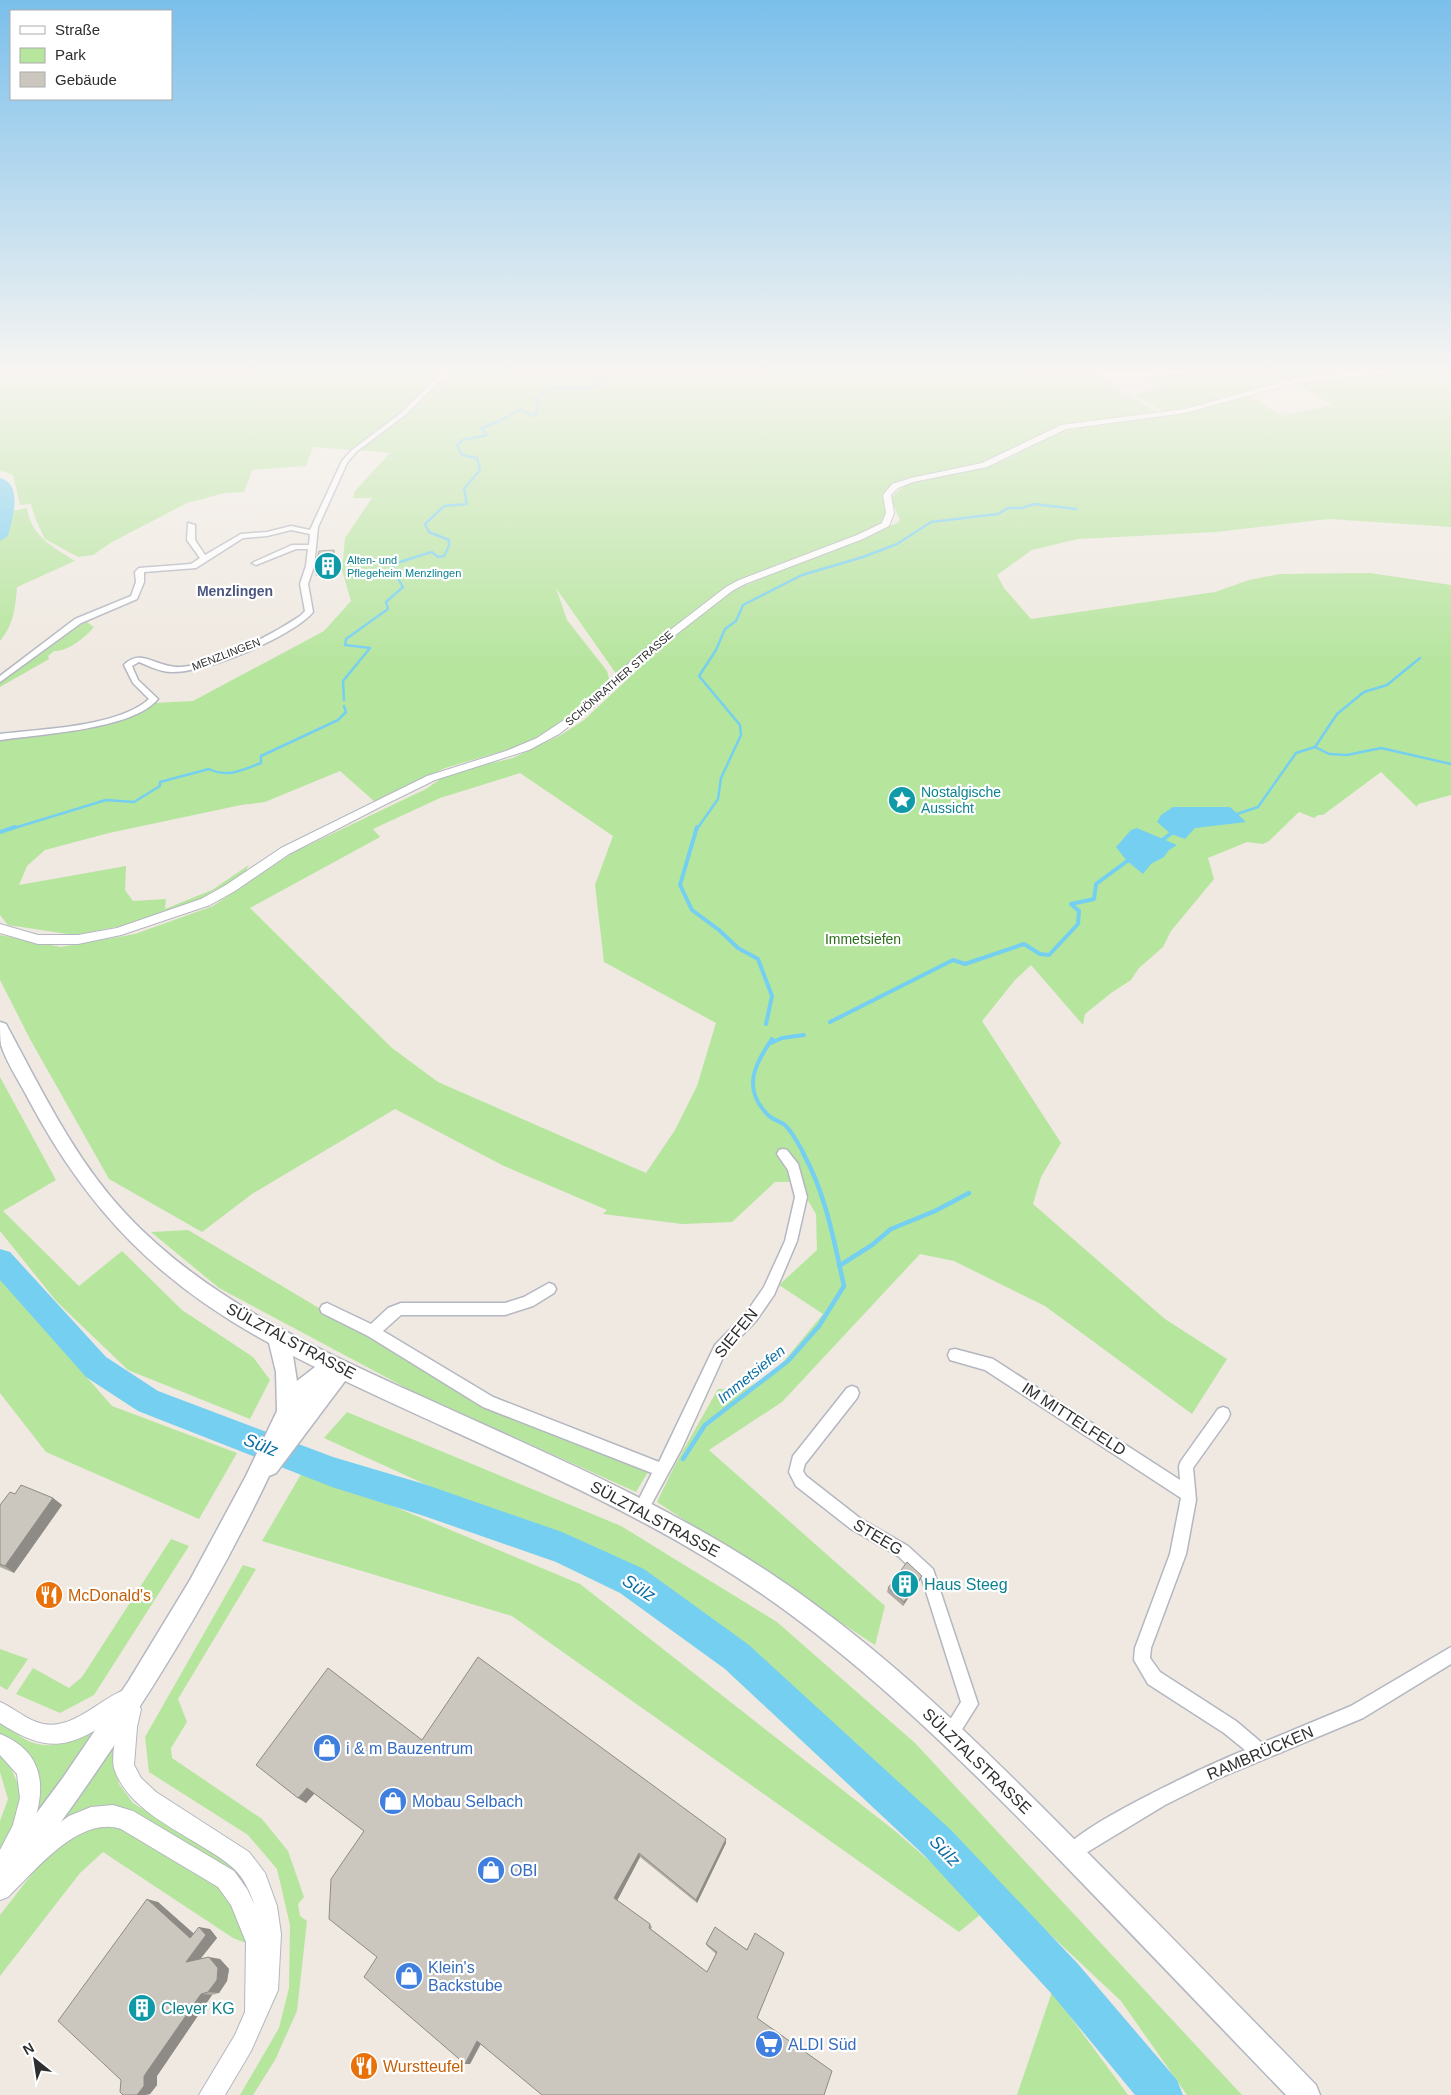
<svg xmlns="http://www.w3.org/2000/svg" width="1451" height="2095" font-family="Helvetica,sans-serif">
	<style>
		.green { fill: #b6e59e; fill-rule: evenodd }
		.water { fill: #75cff0 }
		.lines { fill: none; stroke-linecap: round; stroke-linejoin: round }
		.stream-far2 { stroke: #75cff0; stroke-width: 2.5 }
		.stream-far1 { stroke: #75cff0; stroke-width: 4 }
		.stream { stroke: #75cff0; stroke-width: 4.5 }
		.river { fill: #75cff0; fill-rule: evenodd }
		.minor-casing { stroke: #b4b7c1; stroke-width: 3 }
		.tertiary-casing { stroke: #b4b7c1; stroke-width: 2 }
		.secondary-casing { stroke: #b4b7c1; stroke-width: 3 }
		.minor { fill: #fff; fill-rule: evenodd }
		.tertiary { fill: #fff; fill-rule: evenodd }
		.secondary { fill: #fff; fill-rule: evenodd }
		.wall { fill: #afaba4 }
		.shaded-wall { fill: #8e8b86 }
		.building { fill: #cbc7bf; stroke: #8e8b86 }
		.labels { text-anchor: middle; dominant-baseline: central; stroke-width: 4.5; stroke-linejoin: round; paint-order: stroke }
		.far-culture-label { font-size: 11px; fill: #0d838f; stroke: #fff; text-anchor: start }
		.far-street-label { font-size: 11px; fill: #2e2e2e; stroke: #fff }
		.far-quarter-label { font-size: 14px; font-weight: bold; fill: #4d5680; stroke: #fff }
		.culture-label { font-size: 14px; fill: #0d838f; stroke: #fff; text-anchor: start }
		.park-label { font-size: 14px; fill: #2c6e1b; stroke: #fff }
		.water-label { font-size: 15px; font-style: italic; fill: #0d6fa3; stroke: #fff }
		.near-street-label { font-size: 16px; fill: #2e2e2e; stroke: #fff }
		.near-culture-label { font-size: 16px; fill: #0d838f; stroke: #fff; text-anchor: start }
		.near-food-label { font-size: 16px; fill: #c56008; stroke: #fff; text-anchor: start }
		.near-shop-label { font-size: 16px; fill: #366cbe; stroke: #fff; text-anchor: start }
		.near-water-label { font-size: 18px; font-style: italic; fill: #0d6fa3; stroke: #fff }
	</style>
	<rect width="100%" height="100%" fill="#efe9e1"/>
	<path class="green" d="M0 371 114 373 119 371H443L400 413 352 450 313 447 306 466 252 470 244 492 225 493 187 503 112 542 93 555 78 557 45 539 36 520 31 504 20 505 13 475 0 470Z
		M451 371H1089L1158 413 1065 425 980 464 903 480 890 486 883 495 886 515 879 526 743 579 617 675 556 588 567 620 607 671 610 682 576 712 530 743 445 768 375 802 340 771 265 802 241 805 109 833 45 850 27 866 19 885 126 866 125 890 133 901 166 899 165 909 212 890 249 865 243 875 213 895 132 924 74 935 8 925 0 915V739L105 723 142 712 154 703 193 701 324 631 351 601 342 570 345 538 372 498H353L355 491 390 453 359 450 406 414Z
		M1209 371C1226 371 1266 372 1279 382L1182 410 1165 412 1134 395 1159 388 1143 377Z
		M1240 371H1367L1364 374 1290 380Z
		M1395 371H1451V527L1329 519 1216 532 1078 539 1032 550 997 575 1004 588 1031 619 1215 592 1249 580 1280 574 1370 573 1451 585V795L1418 804 1417 807 1381 772 1323 815H1318L1314 818 1299 812 1269 841 1263 844 1247 842 1208 858 1214 879 1171 931 1163 947 1139 968 1131 980 1111 993 1085 1014 1083 1025 1031 965 1015 980 982 1021 1061 1143 1041 1177 1033 1204 1165 1319 1227 1359 1192 1414 1045 1306 954 1261 920 1254 782 1402 709 1450 885 1606 875 1645 657 1502 676 1463 718 1389 747 1388 775 1372 823 1314 779 1285 817 1250 816 1214 797 1182H775L732 1222 682 1224 603 1214 607 1210 504 1166 395 1109 252 1194 202 1232 109 1179 30 1039 0 980V935L61 947 135 934 213 906 294 852 426 789 449 773 513 758 561 735 584 720 667 642 734 590 897 523 900 520 891 499C908 472 959 476 987 467 1018 458 1043 436 1074 426L1195 410 1249 395 1283 416 1332 405 1293 382 1376 375ZM520 773 613 836 595 885 604 962 716 1023 697 1086 675 1130 646 1173 438 1082 392 1048 250 908 380 837 373 829 440 798Z
		M27 508C31 536 53 547 75 561L17 587C15 609 14 624 0 641V510L12 511Z
		M84 620 94 627C86 637 67 652 54 651L48 656 49 659 0 687V682Z
		M0 1077 56 1180 3 1211 79 1286 122 1251 182 1310 253 1357 270 1380 250 1419 128 1370 57 1302 0 1231Z
		M188 1230 480 1404 651 1467 636 1492 412 1391 219 1288 151 1232Z
		M0 1279 112 1406 237 1453 199 1519 46 1452 0 1393Z
		M347 1412 621 1526 777 1622 915 1743 1242 2095H1187L1121 2001 922 1814 721 1641 547 1540 324 1438Z
		M304 1469 580 1584 895 1831 986 1910 959 1932 512 1616 262 1541Z
		M171 1539 189 1546 94 1695 60 1713 16 1694 33 1668 69 1688 82 1677Z
		M243 1565 256 1569 178 1699 187 1722 171 1748 172 1758 262 1819 288 1851 304 1897 298 1904 300 1916 307 1921 297 2011 275 2060 253 2095H240L279 2028 289 1988 290 1925 277 1869 248 1835 149 1772 145 1737Z
		M0 1649 28 1659 7 1690 0 1686Z
		M0 1721C10 1728 22 1740 34 1743 60 1751 79 1736 99 1722L31 1823C42 1770 46 1765 0 1734Z
		M119 1731 113 1764 119 1784 133 1803 236 1868 252 1889 248 1893 114 1806C81 1804 67 1821 43 1839Z
		M0 1755 7 1759 21 1791 16 1826 0 1849V1821L8 1799 0 1772Z
		M106 1824 130 1831 217 1885 237 1907 246 1943 233 1938 103 1852 80 1873 0 1976V1915L46 1856 63 1838Z
		M1052 1992 1128 2095H1017Z"/>
	<path class="water" d="M1173 807H1230L1246 822 1195 828 1185 839 1171 834 1157 822 1161 815Z
		M1137 828 1177 845 1169 850 1164 857 1151 864 1143 874 1127 861 1116 847 1131 830Z"/>
	<g class="lines">
		<path class="stream-far2" d="M0 485 3 484
			M344 700 343 681 370 648 345 645 346 639 388 609 386 602 403 587 392 569 396 563C409 560 419 555 432 552L438 557 444 556 449 546V540L429 532 425 524 444 506 467 504 464 489 480 470 477 458 462 455 457 445 463 440 487 435 481 428 500 421 521 409 531 416 535 415 539 405 536 399 548 389 590 388 619 371
			M1315 747 1329 754 1347 755 1381 748 1451 764
			M1234 815 1258 807 1296 753 1315 747 1337 714 1364 692 1387 685 1420 658
			M11 829 106 800 134 802 160 786V782L209 769C227 778 243 770 261 763V756L338 720 346 712 344 706
			M697 829 718 799 721 778 741 735 740 725 699 676 716 650 725 629 736 621 743 605 802 575 863 557 897 544 931 522 998 514 1008 508H1022L1034 504 1076 509"/>
		<path class="stream-far1" d="M697 827 680 885 692 910 719 930 738 948 758 959 772 996 766 1024
			M0 832 15 827
			M1160 842 1174 831
			M830 1022 953 960 965 964 1024 944 1040 954 1049 955 1078 924 1079 911 1071 904 1094 899 1096 884 1130 859
			M772 1039C754 1065 742 1089 768 1115 773 1120 780 1121 785 1125 793 1133 799 1145 804 1154
			M771 1043 782 1038 804 1035"/>
		<path class="stream" d="M839 1266 872 1245 891 1229 935 1211 969 1193
			M683 1459 705 1425 788 1361 819 1326 844 1286C834 1241 826 1194 803 1153"/>
		<path class="river" d="M0 478C24 484 12 520 8 536L0 541Z
			M0 1249 10 1252 106 1357 158 1391 333 1457 424 1484 562 1532 644 1569 749 1645 951 1830 1078 1964 1177 2080 1183 2095H1135L1050 1992 925 1856 725 1669 620 1593 556 1562 424 1516 332 1487 138 1411 86 1377 0 1280Z"/>
		<defs>
			<path id="minor" d="M444 371H450L405 415 356 452 347 463 318 527 314 566 308 584 313 612C292 637 205 673 172 672 160 672 149 666 139 662L132 666 138 680 158 699C132 730 40 734 0 740V734C41 729 118 727 149 699L133 683 124 665C142 647 157 669 181 667 217 664 270 636 300 616L305 611 300 584 306 566 308 549H296L256 565 252 563 292 545H309L310 534 291 530 267 536 243 538 196 568 144 572V582L137 599 81 623 0 682V676L75 619 131 596 136 582 135 572 139 568 191 564 200 558 187 540 188 523 195 525V540L205 555 241 534 267 532 291 526 310 530 342 461 352 450 401 413Z
				M783 1149 787 1150 798 1164 807 1197 797 1241 774 1295 756 1321 725 1353 681 1450 646 1514 641 1516 636 1514 634 1509 652 1473 483 1407 368 1336 322 1313 320 1309 322 1305 327 1303 371 1324 388 1308 401 1303H505L524 1297 549 1283 554 1285 556 1289 554 1293 533 1306 505 1315H401L383 1331 493 1397 659 1462 715 1345 746 1313 764 1287 785 1241 795 1197 788 1170 777 1154 779 1150Z
				M955 1349 993 1359 1180 1480 1179 1466 1181 1461 1218 1409 1223 1407 1228 1409 1230 1414 1228 1419 1193 1468 1196 1500 1186 1554 1151 1648 1150 1658 1160 1672 1236 1721 1262 1743 1351 1706 1451 1647V1664L1363 1718 1219 1778 1165 1805 1071 1862 1065 1859 1062 1853C1073 1827 1213 1763 1245 1750L1224 1733 1148 1684 1134 1660 1135 1648 1170 1554 1181 1498 985 1370 950 1360 948 1355 950 1350Z
				M852 1386 857 1388 859 1393 857 1398 805 1464 803 1471 806 1476 861 1519 908 1546 933 1569 978 1704 956 1739 950 1741 944 1739 942 1733 961 1702 922 1579 898 1556 851 1529 796 1486 789 1472 793 1456 847 1388Z"/>
			<path id="tertiary" d="M1372 371H1395L1294 383 1185 413 1066 429 987 467 913 482 898 488 891 495 894 513 889 526 863 539 745 584 732 591 646 658 590 710 559 734 529 750 435 780 380 807 289 854 235 891 210 905 121 935 78 944H38L0 933V924L38 935H78L117 928 201 899 226 885 281 848 427 776 506 751 537 738 573 714 639 654 726 587 739 580 857 535 882 523 886 513 883 495 892 484 911 478 982 463 1061 425 1185 409 1294 379Z
				M124 1690 131 1693 141 1709 137 1727 134 1765 141 1778 156 1792 249 1852 265 1873 277 1906 281 1934 278 1990 251 2051 225 2095H199L235 2035 245 2012 246 1942 231 1905 218 1887 121 1829C79 1815 35 1871 8 1897L0 1900V1850L13 1825 20 1798 17 1774 0 1755V1734C57 1757 43 1809 21 1853L41 1836 69 1816 91 1807 113 1805 133 1811 234 1871 247 1889 255 1906C250 1892 244 1877 232 1867 197 1837 129 1816 114 1768 111 1756 117 1727 120 1715 71 1747 51 1756 0 1723V1702C12 1707 22 1716 34 1721 68 1736 96 1701 124 1690Z"/>
			<path id="secondary" d="M0 1022 6 1024C41 1089 74 1158 125 1213 206 1300 317 1349 423 1397 543 1452 666 1503 776 1577 886 1651 981 1745 1074 1839 1155 1920 1236 2003 1316 2085L1320 2095H1286C1210 2016 1134 1936 1057 1857 965 1763 870 1669 762 1594 633 1505 485 1448 345 1381L276 1473 269 1476C199 1624 108 1762 9 1892L0 1896V1862L62 1779 128 1682 190 1580 246 1476 277 1411 276 1372 269 1343C159 1283 89 1212 30 1102 21 1084 7 1064 1 1045 0 1038 0 1029 0 1022ZM293 1356 315 1367 297 1381Z"/>
		</defs>
		<use href="#minor" class="minor-casing"/>
		<use href="#tertiary" class="tertiary-casing"/>
		<use href="#secondary" class="secondary-casing"/>
		<use href="#minor" class="minor"/>
		<use href="#tertiary" class="tertiary"/>
		<use href="#secondary" class="secondary"/>
	</g>
	<path class="wall" d="M336 557 331 575 316 576 314 570Z
		M15 1494 53 1498 62 1505 14 1573 0 1567V1505Z
		M920 1580 903 1606 887 1592 888 1588Z
		M422 1740 726 1843 697 1903 640 1857 617 1900 650 1924 652 1927 651 1929 707 1972 716 1954 707 1946 706 1944 784 1953 481 2044 470 2064 377 1957 364 1831 314 1793 306 1803 298 1798Z
		M158 1902 193 1933 210 1929 217 1938 201 1958 220 1959 229 1969 227 1981 219 1993 212 1995 157 2076V2085L150 2094 145 2095H137Z"/>
	<path class="shaded-wall" d="M334 550 336 557 331 575 330 569Z
		M53 1498 62 1505 14 1573 5 1566Z
		M922 1576 920 1580 903 1606 904 1602Z
		M307 1788 315 1793 306 1803 298 1798Z
		M726 1839V1843L697 1903 696 1900Z
		M639 1853 640 1857 617 1901 614 1898Z
		M147 1899 158 1902 201 1940 190 1938Z
		M199 1927 210 1929 217 1938 197 1963 186 1962Z
		M209 1957 220 1959 229 1969 227 1981 219 1993 208 1992Z
		M201 1994 212 1995 157 2076V2085L150 2094 145 2095H137L144 2076Z
		M477 2041H482L470 2064H465Z"/>
	<path class="building" d="M334 550 330 569 314 570 319 551Z
		M21 1485 53 1498 5 1566 0 1564V1505L10 1492 15 1494Z
		M907 1562 922 1576 904 1602 888 1588Z
		M478 1657 726 1839 696 1900 639 1853 614 1898 650 1924 649 1928 707 1972 717 1952 706 1944 715 1927 747 1950 755 1933 784 1953 757 2018 832 2071 824 2095H542L477 2041 465 2064 364 1977 377 1957 329 1919 331 1879 364 1831 307 1788 298 1798 256 1765 328 1668 422 1740Z
		M147 1899 190 1938 199 1927 206 1935 186 1962 209 1957 218 1968 217 1980 208 1992 201 1994 144 2076V2086L137 2095H123L120 2092 121 2080 58 2021Z"/>
	<linearGradient id="sky" x2="0" y2="1"><stop stop-color="#7abfeb"/><stop offset="0.56" stop-color="#f8f5f2"/><stop offset="1" stop-color="#f8f5f2" stop-opacity="0"/></linearGradient>
	<rect width="1451" height="664" fill="url(#sky)"/>
	<defs>
		<symbol id="building-disc" viewBox="-11 -11 22 22"><circle r="9.5" fill="#0f9aa8" stroke="#fff"/><path d="M-4-6H4V6H1V3H-1V6H-4ZM-2.5-4.3h1.7v1.8h-1.7ZM.8-4.3h1.7v1.8H.8ZM-2.5-1h1.7V.8h-1.7ZM.8-1h1.7V.8H.8Z" fill="#fff"/></symbol>
		<symbol id="sight-disc" viewBox="-11 -11 22 22"><circle r="9.5" fill="#0f9aa8" stroke="#fff"/><path d="M0-6L1.8-2.2L6-1.7L2.9 1.2L3.7 5.4L0 3.3L-3.7 5.4L-2.9 1.2L-6-1.7L-1.8-2.2Z" fill="#fff"/></symbol>
		<symbol id="restaurant-disc" viewBox="-11 -11 22 22"><circle r="9.5" fill="#e8710a" stroke="#fff"/><path d="M-5-6h1v4h1v-4h1v4h1v-4h1v5L-1.5 .5V6h-2V.5L-5-1ZM5-6V6H3V1.5H1.5Q1.5-4 5-6Z" fill="#fff"/></symbol>
		<symbol id="shop-disc" viewBox="-11 -11 22 22"><circle r="9.5" fill="#3f7fe0" stroke="#fff"/><path d="M-5-2.5h2.3a2.7 3.5 0 0 1 5.4 0H5L5.5 6h-11ZM-1.5-2.5h3a1.5 2.3 0 0 0-3 0Z" fill="#fff"/></symbol>
		<symbol id="supermarket-disc" viewBox="-11 -11 22 22"><circle r="9.5" fill="#3f7fe0" stroke="#fff"/><path d="M-6-5.5h2.5l.6 2H6L4.5 2H-2.5L-4.4-4H-6ZM-1.5 3.2a1.3 1.3 0 1 0 .1 0ZM3 3.2a1.3 1.3 0 1 0 .1 0Z" fill="#fff"/></symbol>
	</defs>
	<g fill-rule="evenodd">
		<use href="#building-disc" x="312" y="550" width="32" height="32"/>
		<use href="#sight-disc" x="886" y="784" width="32" height="32"/>
		<use href="#building-disc" x="889" y="1568" width="32" height="32"/>
		<use href="#restaurant-disc" x="33" y="1579" width="32" height="32"/>
		<use href="#shop-disc" x="311" y="1732" width="32" height="32"/>
		<use href="#shop-disc" x="377" y="1785" width="32" height="32"/>
		<use href="#shop-disc" x="475" y="1854" width="32" height="32"/>
		<use href="#shop-disc" x="393" y="1960" width="32" height="32"/>
		<use href="#building-disc" x="126" y="1992" width="32" height="32"/>
		<use href="#supermarket-disc" x="753" y="2028" width="32" height="32"/>
		<use href="#restaurant-disc" x="348" y="2050" width="32" height="32"/>
	</g>
	<g class="labels">
		<g class="far-culture-label">
			<text x="347" y="560">Alten- und<tspan x="347" dy="13">Pflegeheim Menzlingen</tspan></text>
		</g>
		<g class="far-street-label">
			<text transform="translate(226 654) rotate(-21)">MENZLINGEN</text>
			<text transform="translate(619 678) rotate(-41)">SCHÖNRATHER STRASSE</text>
		</g>
		<g class="far-quarter-label">
			<text x="235" y="591">Menzlingen</text>
		</g>
		<g class="culture-label">
			<text x="921" y="792">Nostalgische<tspan x="921" dy="16">Aussicht</tspan></text>
		</g>
		<g class="park-label">
			<text x="863" y="939">Immetsiefen</text>
		</g>
		<g class="water-label">
			<text transform="translate(751 1374) rotate(-39)">Immetsiefen</text>
		</g>
		<g class="near-street-label">
			<text transform="translate(736 1333) rotate(-51)">SIEFEN</text>
			<text transform="translate(291 1341) rotate(28)">SÜLZTALSTRASSE</text>
			<text transform="translate(1074 1419) rotate(33)">IM MITTELFELD</text>
			<text transform="translate(655 1519) rotate(28)">SÜLZTALSTRASSE</text>
			<text transform="translate(878 1537) rotate(31)">STEEG</text>
			<text transform="translate(1260 1753) rotate(-23)">RAMBRÜCKEN</text>
			<text transform="translate(977 1761) rotate(44)">SÜLZTALSTRASSE</text>
		</g>
		<g class="near-culture-label">
			<text x="924" y="1584">Haus Steeg</text>
			<text x="161" y="2008">Clever KG</text>
		</g>
		<g class="near-food-label">
			<text x="68" y="1595">McDonald's</text>
			<text x="383" y="2066">Wurstteufel</text>
		</g>
		<g class="near-shop-label">
			<text x="346" y="1748">i &amp; m Bauzentrum</text>
			<text x="412" y="1801">Mobau Selbach</text>
			<text x="510" y="1870">OBI</text>
			<text x="428" y="1967">Klein's<tspan x="428" dy="18">Backstube</tspan></text>
			<text x="788" y="2044">ALDI Süd</text>
		</g>
		<g class="near-water-label">
			<text transform="translate(261 1445) rotate(21)">Sülz</text>
			<text transform="translate(639 1588) rotate(32)">Sülz</text>
			<text transform="translate(945 1851) rotate(46)">Sülz</text>
		</g>
	</g>
	<rect x="10" y="10" width="162" height="90" fill="#ffffff" stroke="#ababab"/>
	<rect x="20" y="26" width="25" height="8" fill="#ffffff" stroke="#ababab"/>
	<text x="55" y="35" font-size="15" fill="#2e2e2e">Straße</text>
	<rect x="20" y="48" width="25" height="15" fill="#b6e59e" stroke="#ababab"/>
	<text x="55" y="60" font-size="15" fill="#2e2e2e">Park</text>
	<rect x="20" y="72" width="25" height="15" fill="#cbc7bf" stroke="#ababab"/>
	<text x="55" y="85" font-size="15" fill="#2e2e2e">Gebäude</text>
	<g transform="translate(35 2060) rotate(330)" stroke="#ffffff" stroke-width="4" paint-order="stroke">
	<path d="M0-4L9 19L0 12L-9 19Z" fill="#2e2e2e"/>
	<text y="-8" font-size="14" font-weight="bold" text-anchor="middle" fill="#2e2e2e">N</text>
	</g>
</svg>
